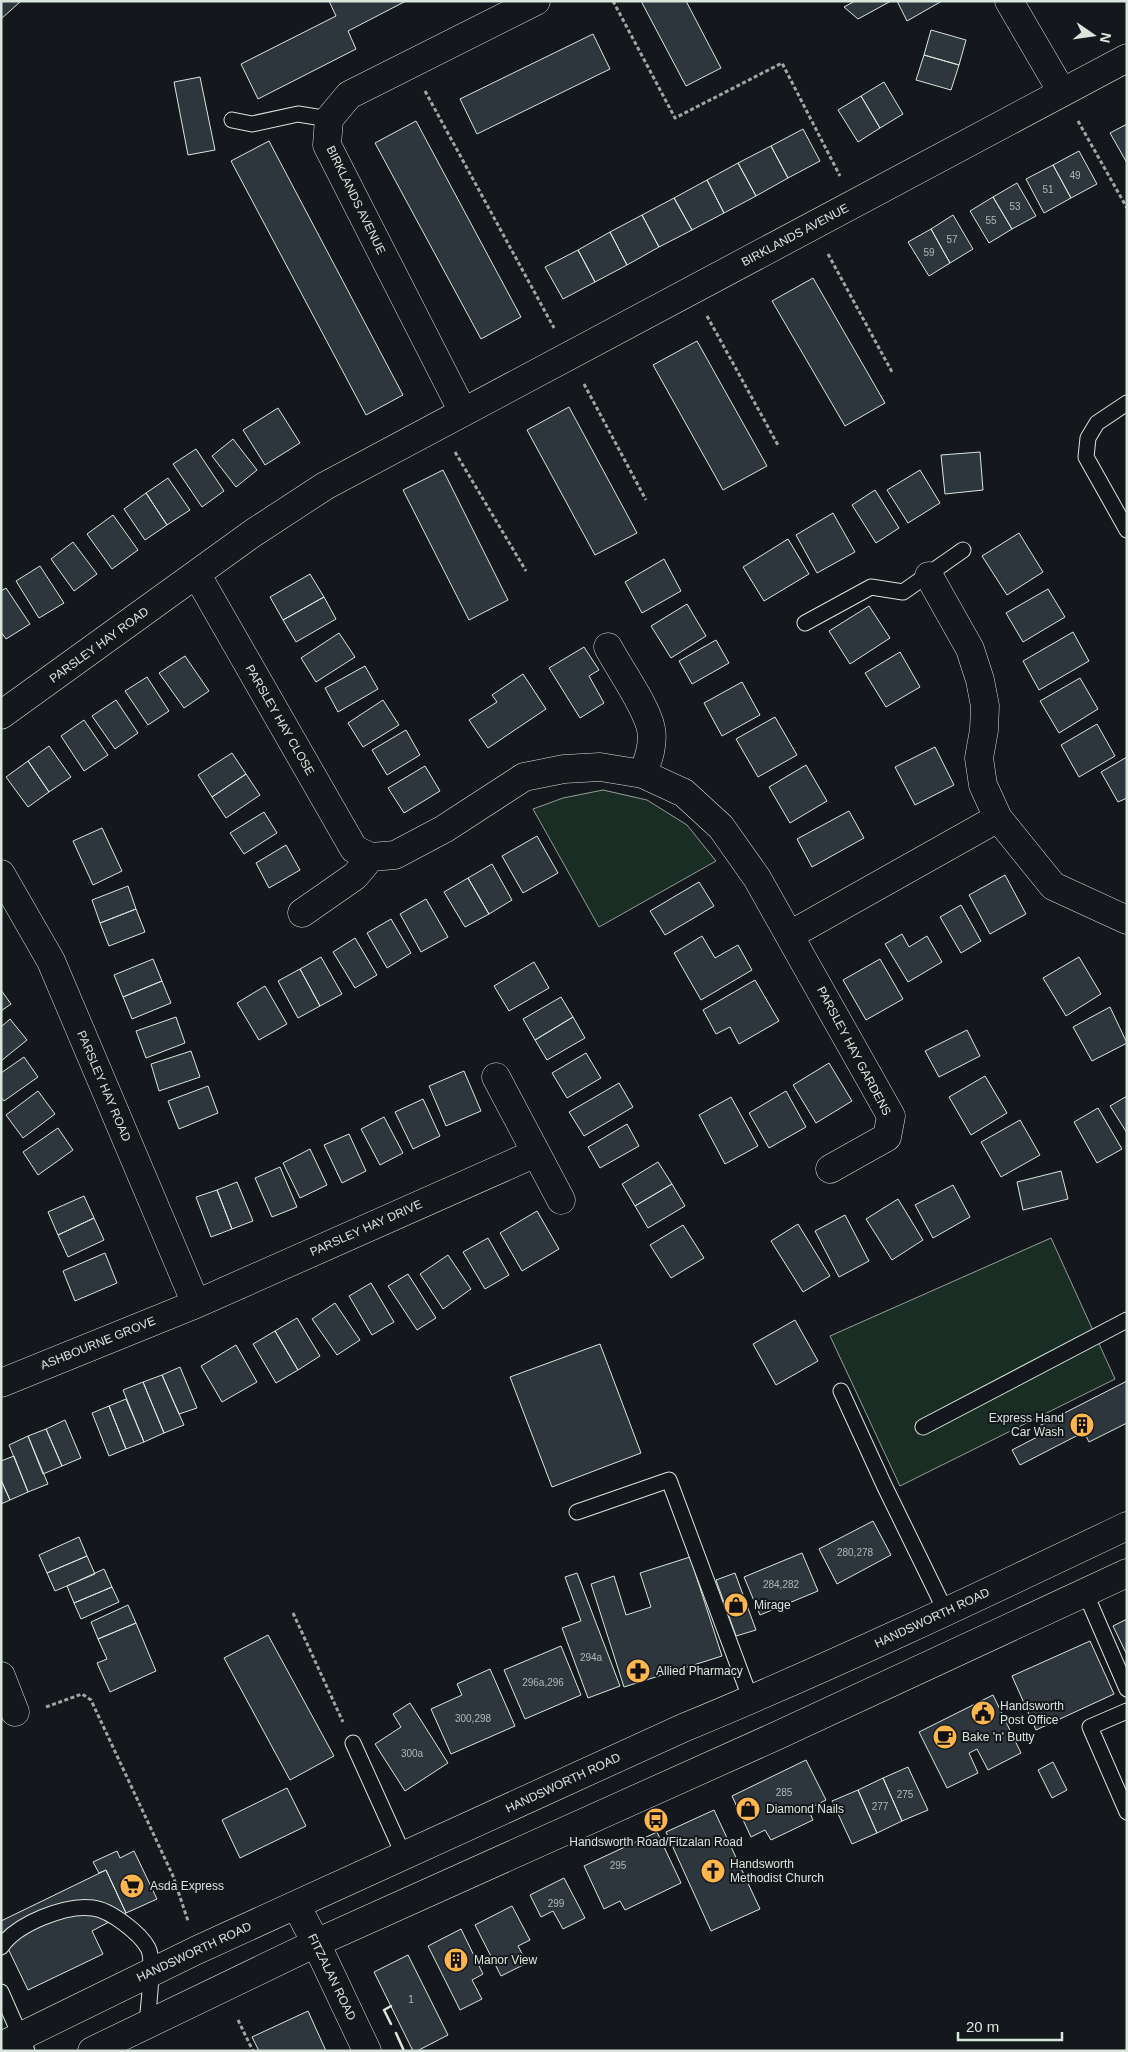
<svg xmlns="http://www.w3.org/2000/svg" width="1128" height="2052" font-family="Helvetica,sans-serif">
	<style>
		.green { fill: #1a2d24; stroke: #939e99 }
		.building { fill: #2c363c; stroke: #d8e6dc }
		.lines { fill: none; stroke-linecap: round; stroke-linejoin: round }
		.lane-casing { stroke: #d8e6dc; stroke-width: 17 }
		.street-casing { stroke: #d8e6dc; stroke-width: 29 }
		.secondary-casing { stroke: #d8e6dc; stroke-width: 29 }
		.path { stroke: #9da8a2; stroke-width: 3; stroke-dasharray: 4 2.5; stroke-linecap: butt }
		.lane { stroke: #14181c; stroke-width: 15 }
		.street { stroke: #14181c; stroke-width: 28 }
		.secondary { stroke: #14181c; stroke-width: 28 }
		.wall { stroke: #d8e6dc; stroke-width: 2.5 }
		.labels { text-anchor: middle; dominant-baseline: central; stroke-width: 4; stroke-linejoin: round; paint-order: stroke }
		.number-label { font-size: 10px; fill: #adbab4 }
		.street-label { font-size: 12px; fill: #d8e6dc; stroke: #14181c }
		.poi-label { font-size: 12px; fill: #d8e6dc; stroke: #14181c; text-anchor: start }
	</style>
	<rect width="100%" height="100%" fill="#14181c"/>
	<path class="green" d="M603 790 647 800 687 825 716 861 599 927 533 809 563 798Z
		M1051 1238 1115 1379 900 1486 830 1336Z"/>
	<path class="building" d="M1 1H21L1 19Z
		M329 1H406L348 31 356 49 258 99 241 64 336 16Z
		M641 1H686L721 68 686 86Z
		M855 1H891L858 19 844 7Z
		M897 1H942L907 21Z
		M931 30 966 40 959 65 924 55Z
		M593 34 610 69 477 134 460 99Z
		M924 55 959 65 951 90 916 80Z
		M200 77 215 150 188 155 174 82Z
		M884 82 903 114 880 128 861 96Z
		M861 96 880 128 858 142 838 110Z
		M416 121 521 317 481 339 375 143Z
		M1127 124V163L1110 133Z
		M803 129 820 161 788 178 771 146Z
		M269 141 403 395 366 415 231 161Z
		M771 146 788 178 756 196 738 163Z
		M1079 151 1097 184 1071 198 1053 165Z
		M738 163 756 196 724 213 707 180Z
		M1053 165 1071 198 1044 213 1026 179Z
		M707 180 724 213 692 230 674 198Z
		M1017 183 1036 216 1012 229 993 197Z
		M993 197 1012 229 989 243 970 211Z
		M674 198 692 230 659 247 642 215Z
		M642 215 659 247 627 265 610 232Z
		M953 215 973 249 950 263 931 229Z
		M931 229 950 263 929 276 908 242Z
		M610 232 627 265 595 282 578 250Z
		M578 250 595 282 563 299 545 267Z
		M813 278 885 403 845 426 772 301Z
		M697 341 767 466 723 490 653 365Z
		M569 407 637 533 595 555 527 430Z
		M278 408 300 443 265 465 243 430Z
		M233 439 257 470 236 487 212 456Z
		M196 449 224 491 202 507 173 464Z
		M980 452 983 490 945 494 941 455Z
		M443 470 508 600 469 620 403 490Z
		M920 470 940 503 908 523 887 490Z
		M168 478 190 510 167 525 146 493Z
		M875 490 899 528 876 543 852 505Z
		M146 493 167 525 145 540 124 509Z
		M833 513 855 552 817 573 796 535Z
		M113 515 138 550 112 569 87 534Z
		M1019 533 1043 572 1007 595 982 556Z
		M788 539 809 574 764 601 743 567Z
		M73 542 97 574 74 591 51 559Z
		M664 559 681 591 642 613 625 582Z
		M40 566 64 603 39 618 16 581Z
		M310 574 324 597 283 620 270 597Z
		M6 588 30 624 6 639 1 632V591Z
		M1048 589 1065 617 1023 642 1006 613Z
		M324 597 336 619 296 642 283 620Z
		M687 604 706 636 671 658 651 626Z
		M869 606 890 638 850 664 829 631Z
		M1073 632 1089 661 1039 690 1023 661Z
		M339 633 355 657 316 682 301 658Z
		M716 640 729 663 692 684 679 661Z
		M584 647 599 670 589 676 604 703 580 718 549 668Z
		M900 652 920 687 886 707 865 673Z
		M185 656 209 691 184 708 159 673Z
		M365 666 378 689 338 712 325 688Z
		M523 674 546 709 488 748 469 720 497 702 492 695Z
		M147 677 169 711 148 725 125 691Z
		M1080 678 1098 709 1059 733 1040 701Z
		M742 682 760 715 722 736 704 703Z
		M116 700 138 733 115 749 92 716Z
		M383 700 399 725 363 747 348 723Z
		M775 717 797 755 758 777 736 739Z
		M84 720 108 755 84 771 61 736Z
		M1097 724 1115 756 1079 777 1061 745Z
		M406 730 420 755 387 775 372 750Z
		M49 746 71 777 49 792 28 761Z
		M935 747 954 785 915 805 895 767Z
		M232 753 246 774 212 797 198 775Z
		M1127 757V798L1118 802 1101 772Z
		M28 761 49 792 28 807 6 777Z
		M806 765 827 801 790 823 769 787Z
		M425 766 440 791 404 813 388 788Z
		M246 774 260 795 226 818 212 797Z
		M849 811 864 838 812 867 797 839Z
		M264 812 277 833 244 854 230 833Z
		M102 828 122 871 93 885 73 841Z
		M537 836 558 873 523 893 502 856Z
		M286 845 300 870 269 888 256 863Z
		M492 864 512 900 489 914 468 878Z
		M1005 875 1026 914 990 934 969 895Z
		M468 878 489 914 465 927 444 892Z
		M699 882 714 906 665 935 650 911Z
		M128 886 136 909 100 923 92 900Z
		M426 899 448 937 421 952 400 914Z
		M961 905 981 941 961 953 940 917Z
		M136 909 145 932 109 946 100 923Z
		M391 919 411 953 387 968 367 933Z
		M902 934 909 947 927 936 942 962 908 982 885 944Z
		M702 936 715 958 738 945 752 970 701 1000 674 953Z
		M355 938 377 975 355 988 333 952Z
		M321 957 342 994 320 1006 300 969Z
		M1079 957 1101 994 1066 1016 1043 978Z
		M153 959 162 981 123 997 114 975Z
		M880 959 903 999 866 1020 843 980Z
		M534 962 549 988 509 1011 494 986Z
		M300 969 320 1006 298 1018 278 981Z
		M755 980 779 1021 739 1044 730 1027 716 1034 703 1010Z
		M162 981 171 1003 132 1019 123 997Z
		M265 986 287 1024 259 1040 237 1003Z
		M1 990 11 1004 1 1011Z
		M561 997 573 1017 535 1040 523 1019Z
		M1110 1007 1127 1043 1092 1061 1073 1027Z
		M176 1017 185 1043 146 1058 136 1031Z
		M573 1017 585 1038 547 1060 535 1040Z
		M10 1019 27 1040 1 1061V1027Z
		M967 1030 980 1056 939 1077 925 1051Z
		M191 1051 200 1077 159 1091 151 1064Z
		M586 1053 601 1078 567 1098 552 1073Z
		M24 1057 38 1077 4 1101 1 1097V1073Z
		M829 1063 852 1101 816 1123 793 1085Z
		M464 1071 481 1111 446 1126 429 1086Z
		M985 1076 1007 1113 971 1135 949 1097Z
		M619 1083 633 1107 584 1136 569 1112Z
		M208 1086 218 1113 179 1129 168 1101Z
		M38 1091 55 1114 23 1138 6 1115Z
		M786 1091 806 1127 769 1148 749 1113Z
		M1127 1096V1133L1110 1106Z
		M731 1097 758 1146 725 1164 699 1115Z
		M423 1099 440 1136 413 1149 395 1112Z
		M1098 1108 1122 1149 1097 1163 1074 1122Z
		M384 1117 403 1153 380 1165 361 1129Z
		M1020 1120 1040 1155 1001 1177 981 1142Z
		M627 1124 639 1146 600 1168 588 1147Z
		M58 1128 73 1150 38 1175 23 1152Z
		M349 1134 366 1171 342 1183 324 1145Z
		M310 1149 327 1185 300 1198 283 1163Z
		M658 1162 672 1184 635 1206 622 1184Z
		M280 1167 297 1207 272 1217 255 1178Z
		M1061 1171 1068 1199 1023 1210 1017 1182Z
		M237 1182 253 1221 232 1229 217 1190Z
		M672 1184 685 1206 648 1228 635 1206Z
		M953 1185 970 1217 933 1238 915 1205Z
		M217 1190 232 1229 211 1237 196 1197Z
		M84 1196 94 1218 58 1235 48 1212Z
		M898 1199 923 1240 892 1260 866 1219Z
		M537 1211 559 1249 522 1271 500 1233Z
		M845 1215 869 1261 839 1277 815 1231Z
		M94 1218 104 1240 68 1257 58 1235Z
		M798 1224 830 1276 803 1292 771 1241Z
		M683 1225 704 1258 671 1278 650 1245Z
		M488 1238 509 1275 485 1289 463 1252Z
		M105 1253 117 1283 75 1301 63 1271Z
		M448 1255 471 1289 443 1309 420 1274Z
		M408 1274 436 1318 417 1330 388 1286Z
		M371 1283 394 1322 372 1335 349 1296Z
		M335 1303 360 1340 337 1355 312 1319Z
		M297 1318 320 1356 298 1370 275 1331Z
		M795 1320 818 1361 776 1385 753 1344Z
		M275 1331 298 1370 276 1383 253 1344Z
		M600 1344 641 1453 552 1487 510 1377Z
		M236 1345 257 1382 222 1402 201 1366Z
		M180 1367 197 1408 179 1414 162 1375Z
		M162 1375 184 1425 164 1433 143 1382Z
		M1127 1381V1423L1089 1442 1084 1432 1020 1465 1012 1450 1041 1435 1037 1427Z
		M143 1382 164 1433 144 1442 123 1390Z
		M126 1399 144 1442 126 1449 109 1406Z
		M109 1406 126 1449 109 1456 92 1413Z
		M65 1420 81 1458 62 1466 46 1429Z
		M46 1429 62 1466 43 1474 28 1436Z
		M28 1436 48 1484 28 1492 9 1445Z
		M14 1456 28 1492 10 1500 1 1480V1461Z
		M1 1480 10 1500 1 1504Z
		M873 1521 891 1555 837 1584 819 1549Z
		M79 1537 87 1556 47 1573 39 1555Z
		M802 1553 818 1591 760 1615 744 1577Z
		M87 1556 95 1574 55 1591 47 1573Z
		M690 1557 722 1656 624 1687 591 1584 614 1576 626 1615 651 1607 640 1573Z
		M104 1569 112 1587 74 1603 67 1586Z
		M577 1573 620 1686 588 1698 562 1628 581 1621 565 1577Z
		M735 1573 756 1630 736 1636 716 1580Z
		M112 1587 119 1602 81 1619 74 1603Z
		M128 1605 136 1623 98 1639 91 1622Z
		M1127 1619V1655L1113 1626Z
		M136 1623 156 1671 110 1692 97 1663 107 1659 98 1639Z
		M268 1635 334 1756 290 1780 224 1658Z
		M1090 1641 1114 1694 1036 1730 1012 1676Z
		M561 1646 581 1695 525 1719 504 1670Z
		M490 1669 515 1726 451 1754 431 1709 462 1695 457 1684Z
		M993 1695 1021 1753 988 1770 977 1749 969 1753 978 1773 947 1788 919 1732Z
		M410 1703 448 1763 405 1791 375 1744 401 1727 393 1714Z
		M806 1760 826 1800 808 1809 813 1820 771 1840 765 1830 751 1837 732 1796Z
		M1053 1762 1067 1790 1052 1798 1038 1770Z
		M908 1767 928 1810 902 1821 883 1778Z
		M883 1778 902 1821 877 1833 858 1790Z
		M287 1788 306 1826 240 1858 222 1820Z
		M858 1790 877 1833 852 1844 832 1801Z
		M714 1810 760 1909 711 1931 666 1832Z
		M657 1832 681 1883 625 1910 620 1901 604 1909 584 1866Z
		M117 1851 120 1858 134 1851 157 1899 126 1913 106 1870 99 1873 93 1862Z
		M106 1870 126 1913 92 1931 103 1954 28 1990 1 1934V1921Z
		M564 1878 585 1918 563 1929 553 1911 541 1917 530 1895Z
		M512 1906 530 1940 518 1946 527 1963 501 1976 475 1925Z
		M461 1929 483 1974 472 1980 482 1999 460 2010 428 1946Z
		M408 1955 448 2035 417 2051H413L374 1972Z
		M308 2011 326 2051H259L252 2037Z"/>
	<g class="lines">
		<defs>
			<path id="lane" d="M232 120 252 124 298 114 329 119
				M1127 403 1097 423 1088 438 1086 457 1127 530
				M805 623 871 587 903 592 963 550
				M841 1391 884 1485 946 1612
				M923 1427 1127 1320
				M577 1512 669 1480 751 1700
				M1085 1592 1127 1689
				M1127 1711 1090 1727 1127 1812
				M353 1743 404 1856
				M1 1947C16 1924 66 1904 93 1908 110 1910 140 1933 148 1948 155 1960 148 2008 147 2024
				M1 1992 27 2051"/>
			<path id="street" d="M1009 1 1062 92
				M463 412 327 145 329 119 349 95 536 1
				M197 575 354 849 371 857 395 855 444 829 524 777 564 769 600 767 643 774 684 793 721 827 757 878 891 1116 887 1137 830 1169
				M929 576 970 649 980 680 985 706 984 730 979 758 983 785 998 818 1053 886 1127 920
				M608 647C619 668 647 707 651 729 654 744 648 760 643 774
				M1 715 253 533 325 486 1127 58
				M1 874 51 961 196 1304
				M302 913 355 876 371 857
				M790 935 998 818
				M496 1077 561 1200
				M1 1383 196 1304 536 1153
				M1 1676 15 1712
				M296 1905 316 1943 367 2051"/>
			<path id="secondary" d="M1 2046 197 1950 683 1728C833 1666 980 1596 1127 1526
				M92 2051 316 1943 774 1737 1127 1573"/>
		</defs>
		<use href="#lane" class="lane-casing"/>
		<use href="#street" class="street-casing"/>
		<use href="#secondary" class="secondary-casing"/>
		<path class="path" d="M613 1 675 118 782 63 840 176
			M425 91 554 328
			M1078 121 1127 208
			M828 254 892 372
			M707 316 779 447
			M584 384 646 500
			M455 452 526 571
			M293 1613 343 1722
			M46 1707 82 1694 91 1700 173 1876 188 1921
			M238 2020 253 2051"/>
		<use href="#lane" class="lane"/>
		<use href="#street" class="street"/>
		<use href="#secondary" class="secondary"/>
		<path class="wall" d="M391 2006 384 2010 391 2024
			M396 2033 404 2051"/>
	</g>
	<defs>
		<symbol id="building-disc" viewBox="-11 -11 22 22"><circle r="9.5" fill="#ffb74d" stroke="#14181c"/><path d="M-4-6H4V6H1V3H-1V6H-4ZM-2.5-4.3h1.7v1.8h-1.7ZM.8-4.3h1.7v1.8H.8ZM-2.5-1h1.7V.8h-1.7ZM.8-1h1.7V.8H.8Z" fill="#111"/></symbol>
		<symbol id="shop-disc" viewBox="-11 -11 22 22"><circle r="9.5" fill="#ffb74d" stroke="#14181c"/><path d="M-5-2.5h2.3a2.7 3.5 0 0 1 5.4 0H5L5.5 6h-11ZM-1.5-2.5h3a1.5 2.3 0 0 0-3 0Z" fill="#111"/></symbol>
		<symbol id="pharmacy-disc" viewBox="-11 -11 22 22"><circle r="9.5" fill="#ffb74d" stroke="#14181c"/><path d="M-2-6h4v4h4v4h-4v4h-4v-4h-4v-4h4Z" fill="#111"/></symbol>
		<symbol id="civic-disc" viewBox="-11 -11 22 22"><circle r="9.5" fill="#ffb74d" stroke="#14181c"/><path d="M-.6-6.5H3V-4.5H.6V-3L4-1V1h2V6H-6V1h2V-1L-.6-3ZM-1.2 2.5V6h2.4V2.5Z" fill="#111"/></symbol>
		<symbol id="cafe-disc" viewBox="-11 -11 22 22"><circle r="9.5" fill="#ffb74d" stroke="#14181c"/><path d="M-5.5-4.5H6V0H3Q3 3.5 0 3.5H-2.5Q-5.5 3.5-5.5 0ZM3-3.2v2h1.7v-2ZM-6 4.5H4V6H-6Z" fill="#111"/></symbol>
		<symbol id="bus-disc" viewBox="-11 -11 22 22"><circle r="9.5" fill="#ffb74d" stroke="#14181c"/><path d="M-5-6H5V4H4V6H2V4H-2V6H-4V4H-5ZM-3.5-4V0h7V-4ZM-3.5 1.2v1.5H-2V1.2ZM2 1.2v1.5H3.5V1.2Z" fill="#111"/></symbol>
		<symbol id="church-disc" viewBox="-11 -11 22 22"><circle r="9.5" fill="#ffb74d" stroke="#14181c"/><path d="M-1.2-6h2.4v3.5h3.3v2.4h-3.3V6h-2.4V-.1h-3.3v-2.4h3.3Z" fill="#111"/></symbol>
		<symbol id="supermarket-disc" viewBox="-11 -11 22 22"><circle r="9.5" fill="#ffb74d" stroke="#14181c"/><path d="M-6-5.5h2.5l.6 2H6L4.5 2H-2.5L-4.4-4H-6ZM-1.5 3.2a1.3 1.3 0 1 0 .1 0ZM3 3.2a1.3 1.3 0 1 0 .1 0Z" fill="#111"/></symbol>
	</defs>
	<g fill-rule="evenodd">
		<use href="#building-disc" x="1068" y="1411" width="28" height="28"/>
		<use href="#shop-disc" x="722" y="1591" width="28" height="28"/>
		<use href="#pharmacy-disc" x="624" y="1657" width="28" height="28"/>
		<use href="#civic-disc" x="969" y="1699" width="28" height="28"/>
		<use href="#cafe-disc" x="931" y="1723" width="28" height="28"/>
		<use href="#shop-disc" x="734" y="1795" width="28" height="28"/>
		<use href="#bus-disc" x="642" y="1806" width="28" height="28"/>
		<use href="#church-disc" x="699" y="1857" width="28" height="28"/>
		<use href="#supermarket-disc" x="118" y="1872" width="28" height="28"/>
		<use href="#building-disc" x="442" y="1946" width="28" height="28"/>
	</g>
	<g class="labels">
		<g class="number-label">
			<text x="1075" y="175">49</text>
			<text x="1048" y="189">51</text>
			<text x="1015" y="206">53</text>
			<text x="991" y="220">55</text>
			<text x="952" y="239">57</text>
			<text x="929" y="252">59</text>
			<text x="855" y="1552">280,278</text>
			<text x="781" y="1584">284,282</text>
			<text x="591" y="1657">294a</text>
			<text x="543" y="1682">296a,296</text>
			<text x="473" y="1718">300,298</text>
			<text x="412" y="1753">300a</text>
			<text x="784" y="1792">285</text>
			<text x="905" y="1794">275</text>
			<text x="880" y="1806">277</text>
			<text x="618" y="1865">295</text>
			<text x="556" y="1903">299</text>
			<text x="411" y="1999">1</text>
		</g>
		<g class="street-label">
			<text transform="translate(356 200) rotate(64)">BIRKLANDS AVENUE</text>
			<text transform="translate(795 235) rotate(-28)">BIRKLANDS AVENUE</text>
			<text transform="translate(99 645) rotate(-36)">PARSLEY HAY ROAD</text>
			<text transform="translate(280 720) rotate(60)">PARSLEY HAY CLOSE</text>
			<text transform="translate(854 1051) rotate(62)">PARSLEY HAY GARDENS</text>
			<text transform="translate(104 1086) rotate(67)">PARSLEY HAY ROAD</text>
			<text transform="translate(366 1228) rotate(-24)">PARSLEY HAY DRIVE</text>
			<text transform="translate(98 1343) rotate(-22)">ASHBOURNE GROVE</text>
			<text transform="translate(932 1618) rotate(-25)">HANDSWORTH ROAD</text>
			<text transform="translate(563 1783) rotate(-25)">HANDSWORTH ROAD</text>
			<text transform="translate(194 1952) rotate(-25)">HANDSWORTH ROAD</text>
			<text transform="translate(332 1977) rotate(64)">FITZALAN ROAD</text>
		</g>
		<g class="poi-label">
			<text x="1064" y="1418" text-anchor="end">Express Hand<tspan x="1064" dy="14">Car Wash</tspan></text>
			<text x="754" y="1605">Mirage</text>
			<text x="656" y="1671">Allied Pharmacy</text>
			<text x="1000" y="1706">Handsworth<tspan x="1000" dy="14">Post Office</tspan></text>
			<text x="962" y="1737">Bake 'n' Butty</text>
			<text x="766" y="1809">Diamond Nails</text>
			<text x="656" y="1842" text-anchor="middle">Handsworth Road/Fitzalan Road</text>
			<text x="730" y="1864">Handsworth<tspan x="730" dy="14">Methodist Church</tspan></text>
			<text x="150" y="1886">Asda Express</text>
			<text x="474" y="1960">Manor View</text>
		</g>
	</g>
	<rect width="1128" height="2052" fill="none" stroke="#d8e6dc" stroke-width="5"/>
	<g transform="translate(1093 35) rotate(103)" stroke="#14181c" stroke-width="4" paint-order="stroke">
	<path d="M0-4L9 19L0 12L-9 19Z" fill="#d8e6dc"/>
	<text y="-8" font-size="14" font-weight="bold" text-anchor="middle" fill="#d8e6dc">N</text>
	</g>
	<path d="M958 2032v8h104v-8" fill="none" stroke="#d8e6dc" stroke-width="2.5"/>
	<text x="966" y="2032" font-size="15" fill="#d8e6dc" stroke="#14181c" stroke-width="4" paint-order="stroke">20 m</text>
</svg>
